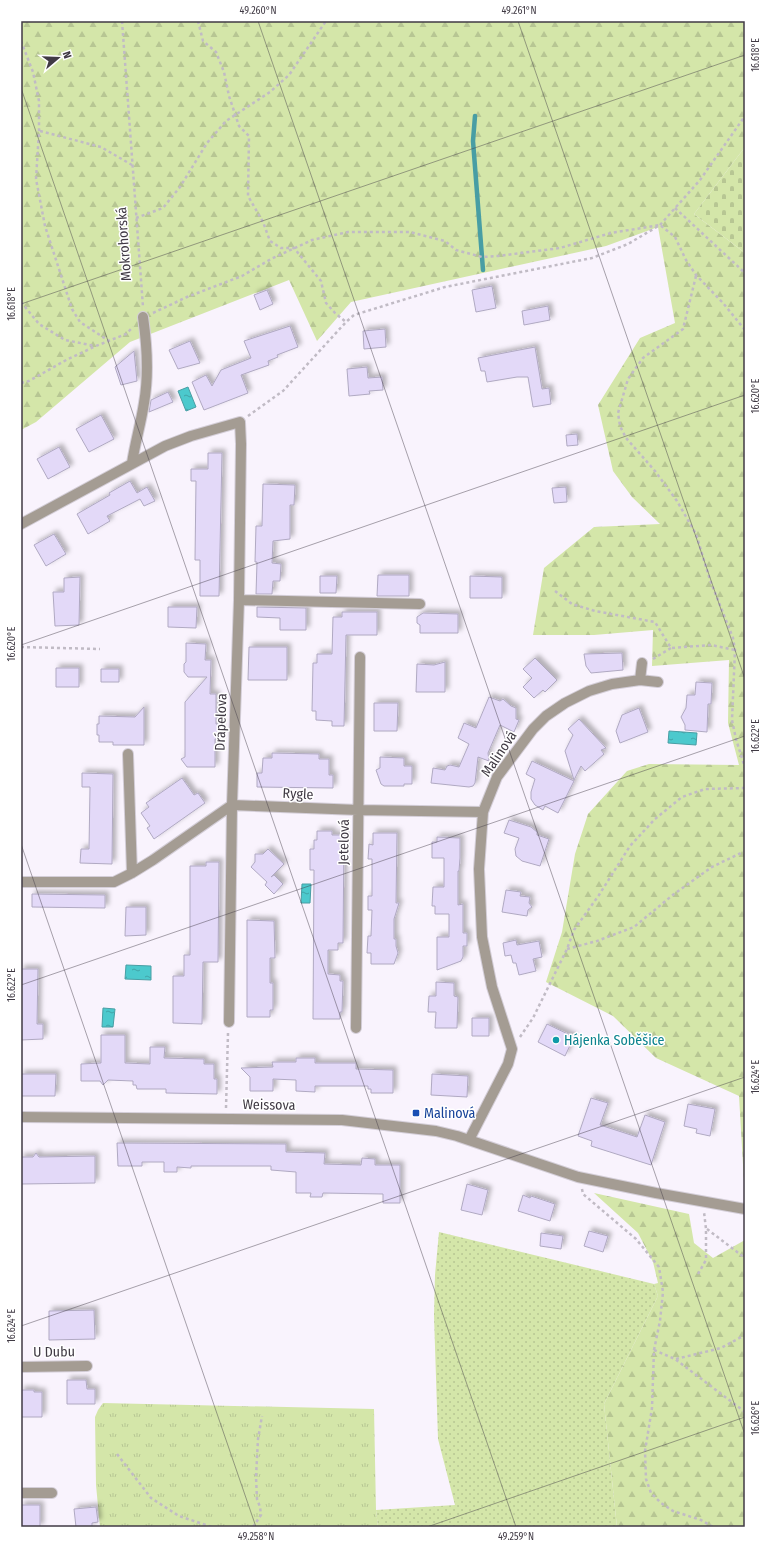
<svg xmlns="http://www.w3.org/2000/svg" width="766" height="1548" font-family="'Fira Sans Condensed',sans-serif">
	<style>
		.grass { fill: url(#grass-tufts) }
		.forest { fill: url(#forest-firs) }
		.cemetery { fill: url(#cemetery-stones) }
		.park { fill: url(#park-dots) }
		.water { fill: url(#water-ripples); stroke: #489ea4 }
		.lines { fill: none; stroke-linecap: round; stroke-linejoin: round }
		.stream { stroke: #489ea4; stroke-width: 4.5 }
		.building { fill: #e3d9f8; stroke: #b0a9c2; filter: url(#shadow) }
		.minor-casing { stroke: #d4ced8; stroke-width: 12 }
		.path { stroke: #c1bbc5; stroke-width: 2.5; stroke-dasharray: 3 3; stroke-linecap: butt }
		.minor { stroke: #a49c93; stroke-width: 10 }
		.ticks { fill: none; stroke: #403a44; stroke-width: 1; stroke-opacity: 0.45 }
		.culture-dot { fill: #0f9aa8; stroke: #fff; stroke-width: 1.5 }
		.transit-dot { fill: #1a4fb4; stroke: #fff; stroke-width: 1.5 }
		.labels { text-anchor: middle; dominant-baseline: central; stroke-width: 3; stroke-linejoin: round; paint-order: stroke }
		.street-label { font-size: 14px; fill: #403a44; stroke: #fff }
		.culture-label { font-size: 14px; fill: #0d838f; stroke: #fff; text-anchor: start }
		.transit-label { font-size: 14px; fill: #164399; stroke: #fff; text-anchor: start }
		.neatline { fill: none; stroke: #403a44; stroke-width: 1.5 }
		.ticks-label { font-size: 10px; text-anchor: middle; fill: #403a44 }
	</style>
	<defs>
		<pattern id="grass-tufts" width="24" height="20" patternUnits="userSpaceOnUse"><rect width="24" height="20" fill="#d4e6a9"/><path d="M3 7l-1-3M5 7V3M7 7l1-3M15 17l-1-3M17 17v-4M19 17l1-3" fill="none" stroke="#b7c693"/></pattern>
		<pattern id="forest-firs" width="22" height="20" patternUnits="userSpaceOnUse"><rect width="22" height="20" fill="#d4e6a9"/><path d="M5 1l3.5 6h-7zM16 11l3.5 6h-7z" fill="#b7c693"/></pattern>
		<pattern id="cemetery-stones" width="16" height="16" patternUnits="userSpaceOnUse"><rect width="16" height="16" fill="#d4e6a9"/><path d="M2 7V4a2 2 0 0 1 4 0v3zM10 15v-3a2 2 0 0 1 4 0v3z" fill="#b7c693"/></pattern>
		<pattern id="park-dots" width="8" height="8" patternUnits="userSpaceOnUse"><rect width="8" height="8" fill="#d4e6a9"/><path d="M2 2h.1M6 6h.1" fill="none" stroke="#b7c693" stroke-width="1.8" stroke-linecap="round"/></pattern>
		<pattern id="water-ripples" width="26" height="14" patternUnits="userSpaceOnUse"><rect width="26" height="14" fill="#4cc9cd"/><path d="M2 4q2-2 4 0t4 0M15 11q2-2 4 0t4 0" fill="none" stroke="#41a4a8"/></pattern>
		<filter id="shadow"><feDropShadow dx="3.5" dy="-3.5" stdDeviation="2" flood-color="#0004"/></filter>
	</defs>
	<rect width="100%" height="100%" fill="#f9f3fd"/>
	<path class="grass" d="M103 1403 374 1409 376 1510 378 1527H100L96 1485 95 1417 98 1410Z"/>
	<path class="forest" d="M21 21H745V147L694 214 745 253V1199L739 1096 656 1058 613 1016 546 982 562 932 575 854 588 814 627 771 649 764 739 765 728 723 729 660 652 666 653 630 594 635H533L544 568 594 527 660 524 632 497 613 471 598 405 640 338 675 323 658 227 606 246 351 302 317 341 289 280 130 342 36 422 21 430Z
		M594 1193 689 1214 694 1243 713 1258 745 1240V1527H617L604 1404 658 1296 654 1284 658 1283 653 1262 638 1233Z"/>
	<path class="cemetery" d="M745 147V253L694 214Z"/>
	<path class="park" d="M439 1232 654 1284 658 1296 604 1404 617 1527H378L376 1510 455 1505 438 1439 434 1316 435 1275Z"/>
	<path class="water" d="M188 387 196 407 186 411 178 391Z
		M669 731 697 733 696 745 668 743Z
		M302 884H311L310 903H301Z
		M126 965 151 966V980L125 979Z
		M103 1008 115 1009 113 1027H102Z"/>
	<g class="lines">
		<path class="stream" d="M475 116 473 141 483 270"/>
	</g>
	<path class="building" d="M492 286 496 308 476 312 472 290Z
		M267 290 273 304 260 310 254 295Z
		M548 306 550 320 524 325 522 311Z
		M290 326 298 347 277 355 278 357 268 361 269 365 241 375 248 393 204 410 192 382 206 375 212 386 221 370 251 358 244 341Z
		M385 329 386 347 364 349 363 331Z
		M190 341 200 363 178 369 169 350Z
		M535 347 542 389 549 388 551 404 533 407 528 377H517L487 382 485 371H481L478 358Z
		M134 351 137 381 121 385 115 367Z
		M367 367 368 378 382 377 383 390 369 391 370 394 349 396 347 369Z
		M168 392 173 402 149 412 151 400Z
		M101 415 114 439 89 452 76 429Z
		M577 434 578 445 567 446 566 435Z
		M59 447 70 467 48 479 37 459Z
		M208 453H222L219 596H200V560H195L196 481H191V469H208Z
		M130 481 137 493 147 487 155 501 144 506 140 499 107 516 110 521 88 534 77 514 110 495 109 493Z
		M263 484 295 485 294 505H290V539L273 541 272 563 281 564 280 581H273L272 594H256L257 562H255L256 526H262Z
		M566 487 567 502 554 503 552 488Z
		M54 534 66 554 46 566 34 545Z
		M378 575H409V596H377Z
		M320 576H337L336 593H320Z
		M470 576 502 577V598H470Z
		M80 577 79 625 55 626 53 592H64V578Z
		M168 607H197L196 628 168 627Z
		M257 607 306 608V630H280V618L257 617Z
		M342 612H377V635H346L344 726H332V721L316 720V711H312L313 663H317V654H332L333 617H342Z
		M423 613 458 614V633H420V625L417 623V617Z
		M186 643 206 644 205 660H211L210 694H216V724H219V739H215V767H187L181 759 185 757V702L207 677H188L184 672V664L186 662Z
		M249 647H287V680H248Z
		M622 653 623 670 591 673 586 666 584 654Z
		M535 658 557 680 545 692 543 690 534 698 523 687 532 678 523 669Z
		M445 662V692H416L417 664 434 665Z
		M56 668H79V687H56Z
		M101 669H119V682H101Z
		M696 682 712 683 711 704H708L707 732 685 730V725L681 717 686 708 687 695H695Z
		M489 697 500 701 503 699 511 706 516 708V719L519 720 514 732 500 725 488 753 489 761 478 757 475 783 473 786 469 787 431 783 433 768 445 770 447 766 450 765 459 767 469 744 458 738 464 723 476 728Z
		M374 703H398L397 731H374Z
		M144 707V745H113V742H99V735H97V724H99V716L135 717Z
		M639 708 648 732 620 743 616 731 622 715Z
		M579 719 606 748 601 750 604 754 585 771 581 766 574 780 565 751 573 735 568 729Z
		M272 753 319 754V759H329V775H333V788L257 787V773H262L263 758H272Z
		M380 757 404 758V766H412V784H404V786H384L381 784 376 770 380 768Z
		M532 761 574 781 558 813 545 806 543 810 535 805 531 799V792L535 779 526 774Z
		M82 773 113 774 112 864 80 863 81 849H89L90 787H82Z
		M182 778 194 795 198 793 205 803 154 839 147 828 150 826 141 813 149 807 146 803Z
		M509 820 531 827 537 832V835L549 839 540 866 522 861 516 856 515 849 519 838 504 833Z
		M317 831H332V835H344L343 943H338V950H328V974L340 975V981H343L342 1012H340V1019H313L314 870H310V849H314V840H317Z
		M373 833H397L396 903H399L394 919V939H396V946L398 953 394 964H371V953H367L368 936H371L372 910H368V896H372V859H368L369 844 373 845Z
		M437 837 460 838V858L459 871H458V905L463 904V933H467V946H463V957L461 961 437 970V937H449V914H435V906H432L433 887H444V858H432V842H437Z
		M268 849 284 864 271 877 274 875 283 884 274 894 265 885 267 882 251 867 255 862V854H263Z
		M206 862H219L218 962H203L202 1024 173 1023V976H184V955H190V866H206Z
		M506 890 521 892 520 896 530 897 529 903 532 907 528 910 527 916 502 912Z
		M32 894 105 895V908L32 907Z
		M126 907H146V935L125 936Z
		M247 920 274 921 275 958H270V983H273V1010H270V1017H247Z
		M516 940 517 945 539 941 542 957 533 959 536 971 519 975 516 963H513L511 955 505 956 503 943Z
		M21 969H38L37 1024H43V1039L21 1040Z
		M436 982 454 983V996L458 997 457 1028H435L436 1012H428L429 996H436Z
		M472 1018H489V1036H472Z
		M547 1024 574 1037 565 1056 538 1042Z
		M101 1035H125V1063L150 1064V1047H165L164 1058 204 1059V1064H214V1079H217V1094L166 1093V1089H137L136 1085H133V1081L108 1080 103 1085 100 1081H81V1064L101 1063Z
		M296 1058H315V1063H356V1069L393 1070V1093H371V1089H368V1086H315V1092L296 1091V1080L273 1079V1091H250V1077L241 1068 273 1067 272 1062H296Z
		M21 1074H56L55 1096H21Z
		M432 1074 468 1076 467 1097 431 1095Z
		M591 1098 608 1103 600 1125 637 1137 645 1115 665 1122 651 1165 591 1146 592 1141 578 1136Z
		M688 1104 715 1109 710 1136 696 1133 697 1129 684 1126Z
		M117 1143 286 1144V1152L325 1153 324 1164 361 1165 362 1158 375 1159V1165H400V1203H383V1194L323 1193 322 1197H310L311 1193H296V1172L271 1170V1166H191V1168L177 1167V1172H164V1162H142V1166H118Z
		M36 1153 39 1157 95 1156V1183L21 1184V1157H33Z
		M467 1184 488 1190 482 1215 461 1210Z
		M523 1195 530 1198 531 1196 555 1204 550 1221 518 1211Z
		M589 1231 608 1236 603 1252 584 1246Z
		M541 1233 563 1236 561 1249 540 1246Z
		M94 1310 95 1339 49 1340V1311Z
		M67 1380H86L87 1389H95V1404H67Z
		M21 1390H34V1392H42V1417H21Z
		M21 1505H40V1527H21Z
		M96 1507 98 1522 92 1523V1527H76L74 1509Z"/>
	<g class="lines">
		<defs>
			<path id="minor" d="M132 463C135 443 141 423 144 403 149 375 147 345 143 317
				M21 524 165 446 191 436 240 422 241 444 239 600 232 805 229 1022
				M239 600 420 604
				M640 680 658 682
				M128 754 132 873
				M21 882H114L132 873 153 860 232 805 358 810 483 812
				M356 1028 360 657
				M21 1117 342 1120 436 1131 457 1136 578 1177 656 1193 745 1209
				M469 1140 508 1064 512 1049 492 987 482 937 479 869 483 812 497 777 533 729 546 716 565 703 589 691 612 684 640 680 642 663
				M21 1367 87 1366
				M21 1493H52"/>
		</defs>
		<use href="#minor" class="minor-casing"/>
		<path class="path" d="M122 21 143 307
			M198 21 203 41 216 52 224 72 229 96 239 126 249 136 248 196 263 222 270 241 281 248H294L321 281 326 303 335 313 346 322
			M21 41 33 72 39 101V131L36 179 45 226 72 309 80 322 109 341
			M40 131 101 147 132 165
			M675 208 745 273
			M136 218 163 208 180 187 207 143 226 121 270 92 289 75 326 21
			M696 276 683 329 643 358 628 379 618 413 620 426 626 438 655 471 677 501 696 534 710 580 733 638 735 650 732 720 736 739 745 768
			M21 302 39 324 65 340 95 346
			M153 313 187 297 242 276 271 259 312 240 348 232H410L445 241 456 250 482 257 498 256 560 248 611 233 660 225 675 237 686 260 696 275 723 303 745 330
			M21 383 29 381 68 359 96 346 126 334 133 327
			M248 416 283 391 346 322 354 315 445 287 592 258 628 244 660 225 700 180 745 116
			M555 591 572 604 595 611 655 622 671 648 711 645 735 650
			M21 647 100 649
			M653 659 671 648
			M567 949 597 941 634 927 674 894 712 867 745 851
			M520 1037 533 1018 567 949 574 930 599 895 630 846 655 819 682 797 705 789 745 788
			M226 1108 228 1033
			M582 1189 583 1194 636 1239 659 1267 663 1292 660 1321 654 1350 652 1408 645 1451 646 1479 651 1493 661 1503 673 1511 701 1520 713 1527
			M707 1229 745 1258
			M698 1274 706 1260V1229L704 1212
			M654 1350 675 1359 745 1412
			M676 1359 721 1348 745 1335
			M117 1454 151 1498 179 1516 212 1527
			M253 1527 261 1515 260 1507 257 1499 256 1477 258 1439 262 1416"/>
		<use href="#minor" class="minor"/>
	</g>
	<path class="ticks" d="M258 21 745 1435M518 21 745 679M21 88 516 1527M21 304 745 55M21 645 745 395M21 844 256 1527M21 985 745 736M21 1326 745 1077M427 1527 745 1417"/>
	<circle class="culture-dot" cx="556" cy="1040" r="4"/>
	<rect class="transit-dot" x="412" y="1109" width="8" height="8" rx="2"/>
	<g class="labels">
		<g class="street-label">
			<text transform="translate(124 244) rotate(-94)">Mokrohorská</text>
			<text transform="translate(221 722) rotate(-88)">Drápelova</text>
			<text transform="translate(499 754) rotate(-56)">Malinová</text>
			<text transform="translate(298 794) rotate(3)">Rygle</text>
			<text transform="translate(344 842) rotate(-89)">Jetelová</text>
			<text transform="translate(269 1105) rotate(1)">Weissova</text>
			<text transform="translate(54 1352) rotate(-1)">U Dubu</text>
		</g>
		<g class="culture-label">
			<text x="564" y="1040">Hájenka Soběšice</text>
		</g>
		<g class="transit-label">
			<text x="424" y="1113">Malinová</text>
		</g>
	</g>
	<rect width="766" height="1548" fill="none" stroke="#ffffff" stroke-width="44"/>
	<g transform="translate(58 58) rotate(71)" stroke="#ffffff" stroke-width="3" paint-order="stroke">
	<path d="M0-3L7 15L0 10L-7 15Z" fill="#403a44"/>
	<text y="-6" font-size="11" font-weight="bold" text-anchor="middle" fill="#403a44">N</text>
	</g>
	<rect x="22" y="22" width="722" height="1504" class="neatline"/>
	<g class="ticks-label">
		<text x="258" y="14">49.260°N</text>
		<text x="519" y="14">49.261°N</text>
		<text transform="translate(755 55) rotate(-90)" y="4">16.618°E</text>
		<text transform="translate(11 304) rotate(-90)" y="4">16.618°E</text>
		<text transform="translate(755 396) rotate(-90)" y="4">16.620°E</text>
		<text transform="translate(11 644) rotate(-90)" y="4">16.620°E</text>
		<text transform="translate(755 736) rotate(-90)" y="4">16.622°E</text>
		<text transform="translate(11 985) rotate(-90)" y="4">16.622°E</text>
		<text transform="translate(755 1077) rotate(-90)" y="4">16.624°E</text>
		<text transform="translate(11 1326) rotate(-90)" y="4">16.624°E</text>
		<text transform="translate(755 1418) rotate(-90)" y="4">16.626°E</text>
		<text x="256" y="1540">49.258°N</text>
		<text x="516" y="1540">49.259°N</text>
	</g>
</svg>
